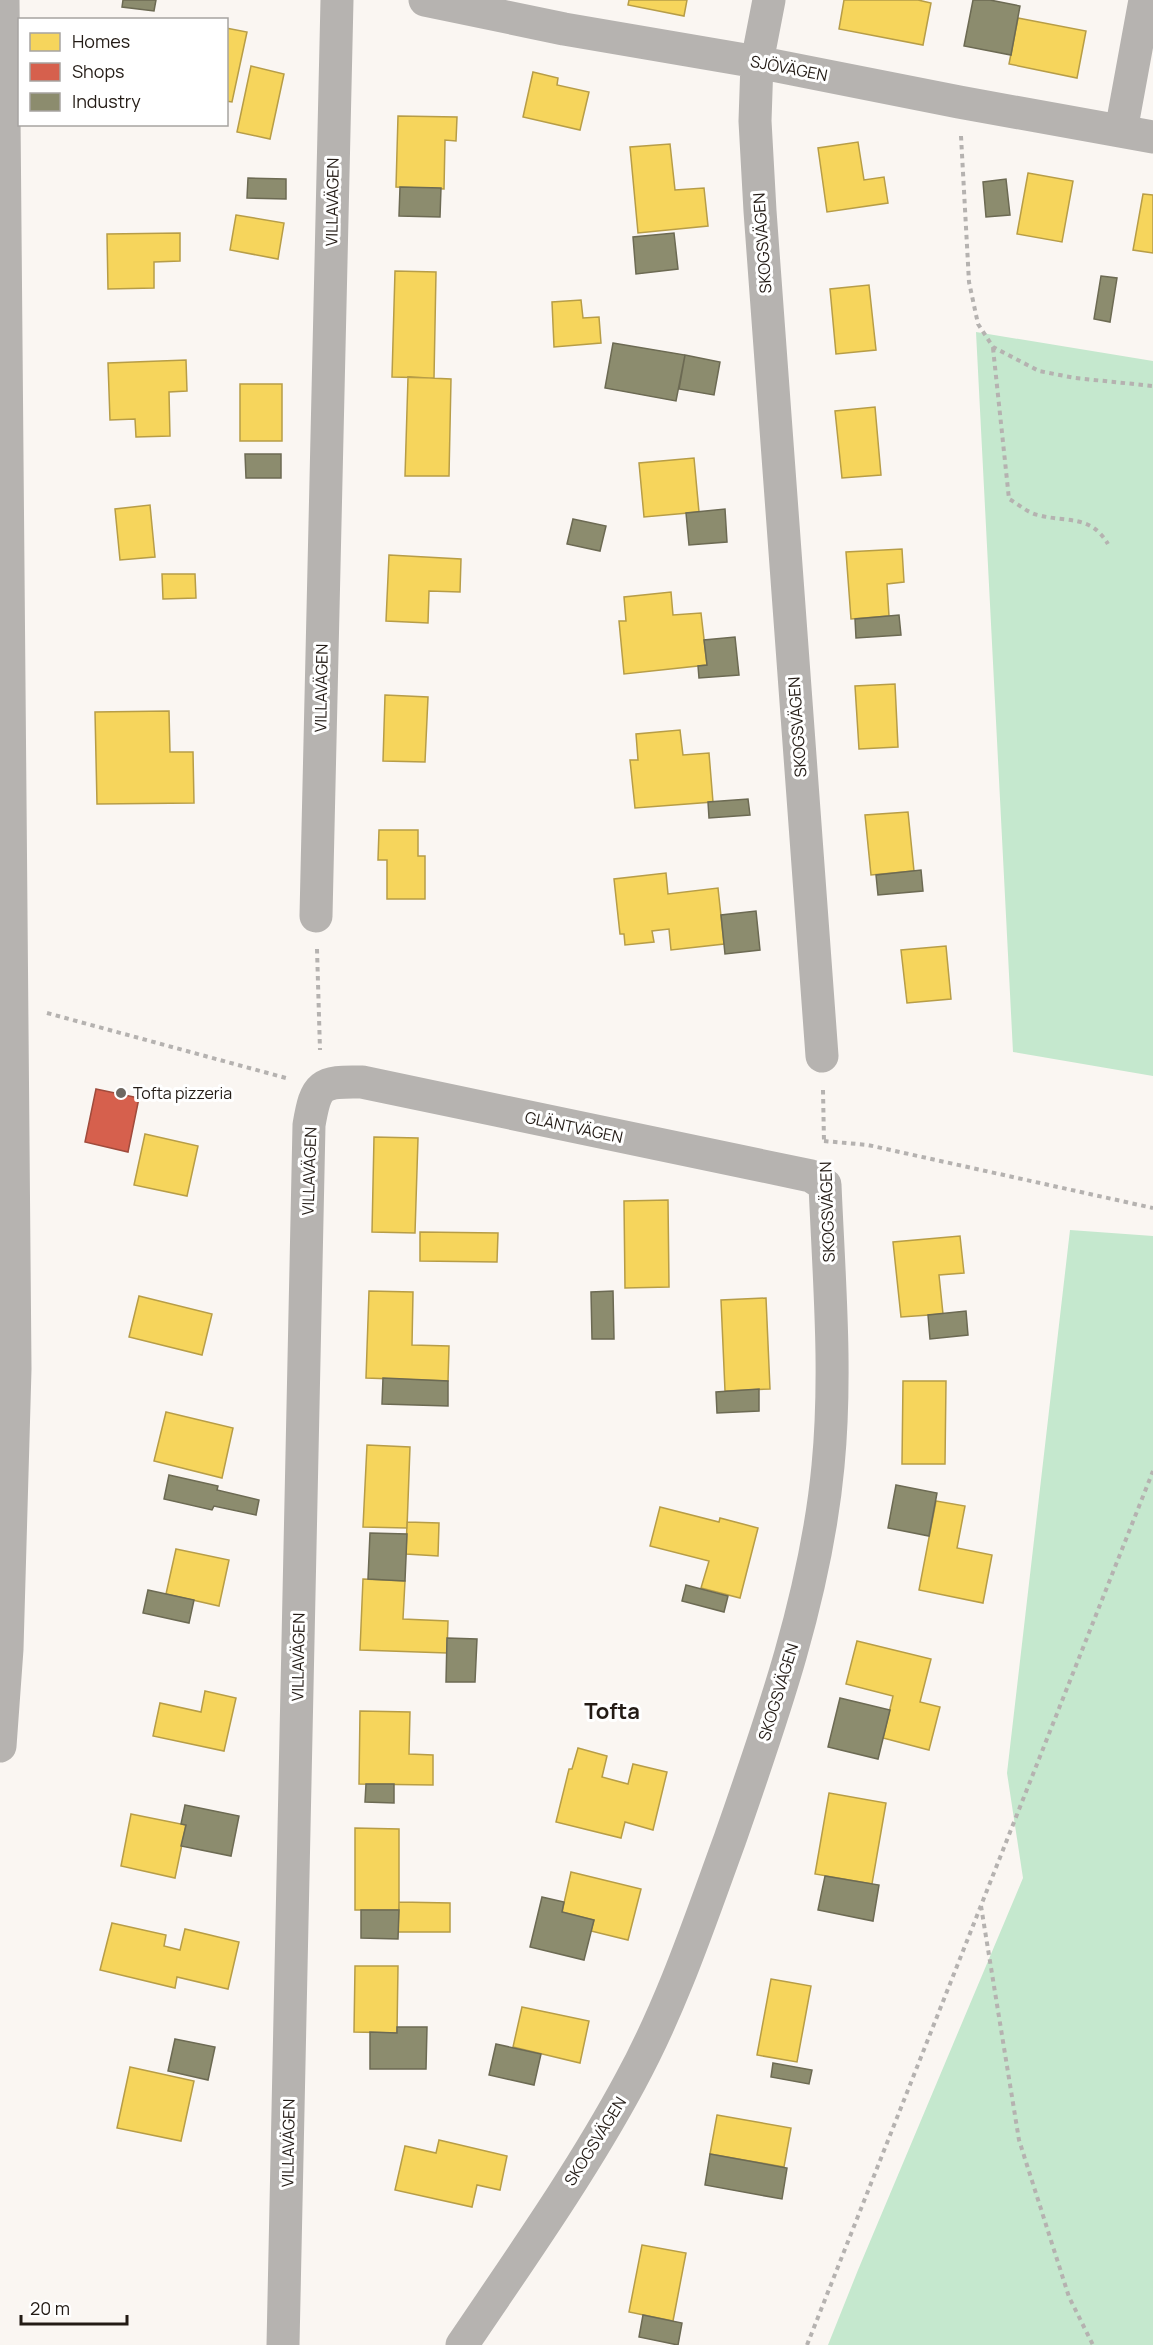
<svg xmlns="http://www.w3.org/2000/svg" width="1153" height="2345" font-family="Manrope,sans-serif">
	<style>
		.green { fill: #c5e8ce }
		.homes { fill: #f6d55c; stroke: #b79d47; stroke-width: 1.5 }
		.shops { fill: #d6604d; stroke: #a04b3c; stroke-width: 1.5 }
		.industry { fill: #8c8c6e; stroke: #6c6a53; stroke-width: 1.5 }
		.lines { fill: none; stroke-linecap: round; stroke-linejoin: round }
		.path { stroke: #b5b2b0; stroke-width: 4; stroke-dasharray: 4.5 4.5; stroke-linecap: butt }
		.minor { stroke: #b6b3b0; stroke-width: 33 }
		.poi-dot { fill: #6e6862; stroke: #fff; stroke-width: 2 }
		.labels { text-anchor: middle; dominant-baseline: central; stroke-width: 6; stroke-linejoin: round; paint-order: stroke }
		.street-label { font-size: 16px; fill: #231b15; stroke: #fff }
		.poi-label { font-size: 16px; fill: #231b15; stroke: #fff; text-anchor: start }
		.district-label { font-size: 22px; font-weight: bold; fill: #231b15; stroke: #fff }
	</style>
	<rect width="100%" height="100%" fill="#faf6f2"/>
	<path class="green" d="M976 332 1153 361V1076L1013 1052Z
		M1070 1230 1153 1236V2345H828L858 2270 1023 1878 1007 1773Z"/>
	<path class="homes" d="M629 0H687L684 16 628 5Z
		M844 0H918L931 3 923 45 839 29Z
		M1018 18 1086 31 1077 78 1009 64Z
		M226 28 247 32 232 102 226 101Z
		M251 66 284 74 270 139 237 132Z
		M533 72 558 78 557 85 589 92 580 130 523 117Z
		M398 116 457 117 456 141 445 140 444 189 396 187Z
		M858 142 864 180 884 177 888 203 827 212 818 148Z
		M670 144 675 190 704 188 708 226 638 233 630 147Z
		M1028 173 1073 181 1062 242 1017 234Z
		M1143 194 1153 195V253L1133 250Z
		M236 215 284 223 278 259 230 250Z
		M180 233V261L154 262V288L108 289 107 234Z
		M395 271 436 272 434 378 392 377Z
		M869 285 876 350 836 354 830 289Z
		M581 300 583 318 599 317 601 343 554 347 552 302Z
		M186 360 187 391 169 392 170 436 136 437 135 419 110 420 108 363Z
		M408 377 451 379 449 476H405Z
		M240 384H282V441H240Z
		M875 407 881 475 842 478 835 411Z
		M694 458 699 512 644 517 639 463Z
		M150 505 155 557 120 560 115 509Z
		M902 549 904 582 887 584 889 616 851 619 846 552Z
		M389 555 461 559 460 592 429 591 428 623 386 621Z
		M162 574H195L196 598 163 599Z
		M671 592 673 615 701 613 707 665 624 674 619 621H626L624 597Z
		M895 684 898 747 859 749 855 686Z
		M385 695 428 697 425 762 383 761Z
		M169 711 170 752H193L194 803 97 804 95 712Z
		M680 730 683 755 709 753 713 802 635 808 630 760H638L636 734Z
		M908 812 914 871 871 875 865 815Z
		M379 830H418V856H425V899H387V860H378Z
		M666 873 668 894 718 888 724 944 671 950 669 929 652 931 654 942 625 945 624 934H620L614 879Z
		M946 946 951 999 907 1003 901 950Z
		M145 1134 198 1146 187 1196 134 1185Z
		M374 1137 418 1138 415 1233 372 1232Z
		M668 1200 669 1287 625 1288 624 1201Z
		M420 1232 498 1233 497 1262 420 1261Z
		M960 1236 964 1273 939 1275 943 1314 901 1317 893 1242Z
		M369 1291 413 1292 412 1345 449 1346 448 1381 366 1378Z
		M139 1296 212 1314 202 1355 129 1337Z
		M766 1298 770 1389 725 1391 721 1300Z
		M903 1381H946L945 1464H902Z
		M166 1412 233 1428 222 1478 154 1461Z
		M367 1445 410 1447 407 1528 363 1527Z
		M936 1501 965 1506 957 1548 992 1555 983 1603 919 1590Z
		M660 1507 719 1522 720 1518 758 1528 740 1598 701 1588 709 1561 650 1546Z
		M407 1522 439 1523 438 1556 406 1554Z
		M176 1549 229 1560 219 1606 166 1594Z
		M363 1579 405 1581 403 1619 448 1621 447 1653 360 1650Z
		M857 1641 931 1659 920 1702 940 1707 929 1750 883 1738 893 1696 846 1684Z
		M205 1691 236 1698 224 1751 153 1736 160 1703 201 1712Z
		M360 1711 410 1712 409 1754 433 1755V1785L359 1784Z
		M578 1748 607 1756 602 1777 628 1784 633 1764 667 1772 653 1830 625 1822 621 1838 556 1822 569 1769H572Z
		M829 1793 886 1803 872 1884 815 1874Z
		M131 1814 186 1825 175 1878 121 1866Z
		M355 1828 399 1829V1910H355Z
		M571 1872 641 1889 628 1940 591 1931 594 1920 562 1912Z
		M399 1902 450 1903V1932H398Z
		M112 1923 166 1935 164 1946 180 1950 185 1929 239 1942 228 1989 177 1977 175 1988 100 1970Z
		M355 1966H398L397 2033 354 2032Z
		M771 1979 811 1986 797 2062 757 2055Z
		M522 2007 589 2021 580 2063 513 2047Z
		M130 2067 194 2081 181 2141 117 2128Z
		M717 2115 791 2128 784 2167 710 2154Z
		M439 2140 507 2156 500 2190 477 2185 472 2207 395 2190 405 2146 436 2153Z
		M642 2245 686 2253 673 2321 629 2312Z"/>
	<path class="shops" d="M96 1089 139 1098 128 1152 85 1142Z"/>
	<path class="industry" d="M123 0H156L154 11 122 7Z
		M973 0H990L1020 6 1011 55 964 46Z
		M248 178 286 179V199L247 198Z
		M1006 179 1010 215 986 217 983 182Z
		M400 187 441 188 440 217 399 216Z
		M674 233 678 269 636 274 633 237Z
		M1101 276 1117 278 1110 322 1094 319Z
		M613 343 685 355 676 401 605 388Z
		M685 355 720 362 714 395 679 389Z
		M245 454H281V478H246Z
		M725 509 727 542 689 545 686 513Z
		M573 519 606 526 600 551 567 544Z
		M899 615 901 635 856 638 855 619Z
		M735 637 739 675 699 678 698 666 707 665 704 640Z
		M748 799 750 815 709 818 708 802Z
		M921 870 923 891 878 895 876 875Z
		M756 911 760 950 725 954 721 915Z
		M613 1291 614 1339H592L591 1292Z
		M966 1311 968 1335 930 1339 928 1315Z
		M383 1378 448 1381V1406L382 1404Z
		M759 1389V1411L717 1413 716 1392Z
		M169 1475 218 1486 217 1490 259 1500 256 1515 214 1506 212 1510 164 1499Z
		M896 1485 937 1493 929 1536 888 1528Z
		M370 1533 407 1534 405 1581 368 1579Z
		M686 1585 728 1596 724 1612 682 1601Z
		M148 1590 194 1600 189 1623 143 1613Z
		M447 1638 477 1639 475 1682H446Z
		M840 1698 890 1710 878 1759 828 1747Z
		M366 1784H394V1803L365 1802Z
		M185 1805 239 1816 231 1856 181 1846 186 1825 181 1824Z
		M825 1876 879 1885 873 1921 818 1910Z
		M542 1897 564 1902 562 1912 594 1920 584 1960 530 1947Z
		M361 1910H399L398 1939 361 1938Z
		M397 2027H427L426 2069H370V2032L397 2033Z
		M175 2039 215 2047 208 2080 168 2071Z
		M496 2044 541 2054 534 2085 489 2075Z
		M773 2063 812 2070 809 2084 771 2077Z
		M710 2154 787 2168 782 2199 705 2185Z
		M643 2315 682 2323 678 2345 639 2337Z"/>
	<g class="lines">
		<path class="path" d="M961 136 969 282 978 324 993 347 1039 371 1075 378 1153 386
			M993 348 1009 499C1018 504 1028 513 1038 515 1067 523 1090 514 1108 544
			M317 949 320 1050
			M47 1013 286 1078
			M823 1090 824 1142
			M824 1141 868 1145 1153 1208
			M981 1906 1019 2140 1069 2297 1093 2345
			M807 2345 1153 1471"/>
		<path class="minor" d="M425 0 564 29 757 62 959 102 1153 137
			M769 0 757 62 755 121 760 211 822 1056
			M1121 131 1145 0
			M316 916 337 0
			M0 1746 7 1649 15 1369 3 0
			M283 2345 309 1125C316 1084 320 1081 362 1082L811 1176 825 1185C829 1279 837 1373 828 1466 816 1594 772 1719 730 1839 700 1921 672 2005 630 2082 581 2173 520 2259 462 2345"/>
	</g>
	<circle class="poi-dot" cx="121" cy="1093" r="6"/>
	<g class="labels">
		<g class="street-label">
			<text transform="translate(789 68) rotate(11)">SJÖVÄGEN</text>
			<text transform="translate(332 202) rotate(-89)">VILLAVÄGEN</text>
			<text transform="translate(762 243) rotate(-94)">SKOGSVÄGEN</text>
			<text transform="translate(321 688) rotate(-89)">VILLAVÄGEN</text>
			<text transform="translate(797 727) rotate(-94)">SKOGSVÄGEN</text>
			<text transform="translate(574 1127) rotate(12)">GLÄNTVÄGEN</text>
			<text transform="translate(309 1171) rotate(-88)">VILLAVÄGEN</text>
			<text transform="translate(827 1212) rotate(-92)">SKOGSVÄGEN</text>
			<text transform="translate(298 1657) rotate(-89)">VILLAVÄGEN</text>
			<text transform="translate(778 1692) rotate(-73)">SKOGSVÄGEN</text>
			<text transform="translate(595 2141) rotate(-58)">SKOGSVÄGEN</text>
			<text transform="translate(288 2143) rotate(-89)">VILLAVÄGEN</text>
		</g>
		<g class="poi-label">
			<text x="133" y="1093">Tofta pizzeria</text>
		</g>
		<g class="district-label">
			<text x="612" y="1711">Tofta</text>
		</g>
	</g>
	<rect x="18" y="18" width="210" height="108" fill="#ffffff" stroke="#a7a4a1" stroke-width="1.5"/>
	<rect x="30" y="33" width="30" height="18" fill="#f6d55c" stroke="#a7a4a1" stroke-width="1.5"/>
	<text x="72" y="48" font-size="18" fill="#231b15">Homes</text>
	<rect x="30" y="63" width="30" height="18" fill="#d6604d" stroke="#a7a4a1" stroke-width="1.5"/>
	<text x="72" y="78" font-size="18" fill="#231b15">Shops</text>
	<rect x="30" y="93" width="30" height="18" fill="#8c8c6e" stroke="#a7a4a1" stroke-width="1.5"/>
	<text x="72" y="108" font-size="18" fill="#231b15">Industry</text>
	<path d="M21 2315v9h106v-9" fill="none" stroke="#231b15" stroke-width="3"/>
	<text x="30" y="2315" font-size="18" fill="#231b15" stroke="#ffffff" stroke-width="4.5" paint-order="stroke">20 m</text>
</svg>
